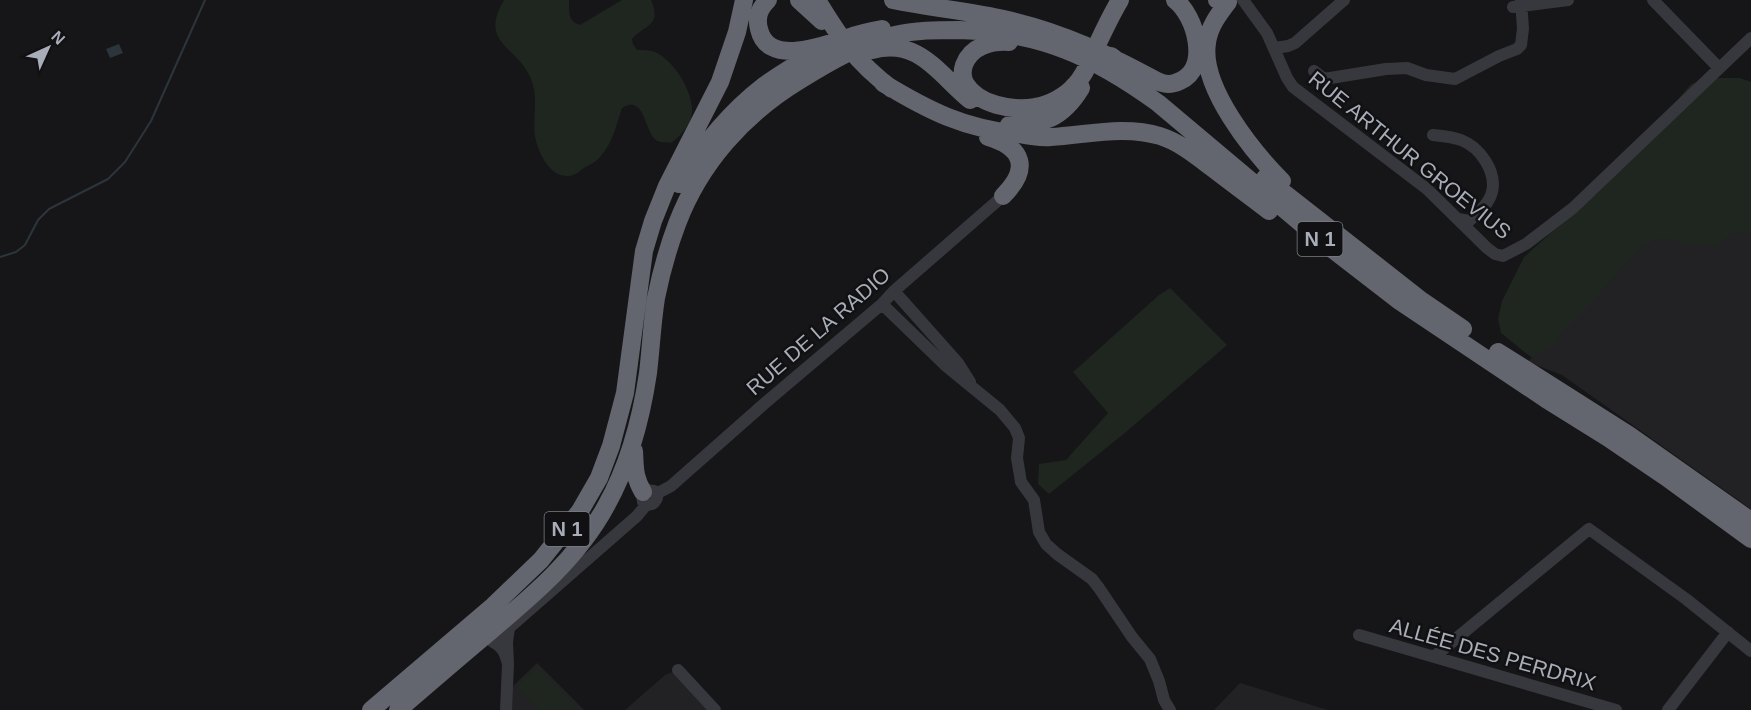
<svg xmlns="http://www.w3.org/2000/svg" width="1751" height="710" font-family="Helvetica,sans-serif">
	<style>
		.built { fill: #222225 }
		.green { fill: #1e261f }
		.water { fill: #2c353c }
		.lines { fill: none; stroke-linecap: round; stroke-linejoin: round }
		.stream { stroke: #2c353c; stroke-width: 2 }
		.minor { stroke: #37383d; stroke-width: 12 }
		.highway { stroke: #63666e; stroke-width: 18 }
		.labels { text-anchor: middle; dominant-baseline: central; stroke-width: 5; stroke-linejoin: round; paint-order: stroke }
		.shield { fill: #111113; stroke: #7b7e86; stroke-width: 1.5 }
		.shield-label { font-size: 20px; font-weight: bold; fill: #a8adb8 }
		.street-label { font-size: 21px; fill: #a8adb8; stroke: #111113 }
	</style>
	<rect width="100%" height="100%" fill="#161618"/>
	<path class="built" d="M1751 214V509L1562 375 1528 362 1661 217Z
		M537 663 584 710H506L507 692Z
		M678 670 715 710H625L665 675Z
		M1240 683 1328 710H1214Z"/>
	<path class="green" d="M504 0H569C569 11 568 22 580 25L622 0H651C662 27 645 24 632 39L633 44 637 50C643 50 650 50 655 52 674 60 694 93 692 113 691 126 680 136 671 143 666 142 660 143 656 140 644 131 645 94 622 108 616 125 613 143 600 157 596 162 589 165 584 168 581 170 577 174 573 175 553 181 540 157 536 141 531 122 539 101 532 82 521 47 477 45 504 0Z
		M1708 78H1740L1751 82V233H1735L1717 244 1691 245 1663 238 1643 245 1594 300 1561 333 1557 343 1532 358 1501 333 1498 319 1502 301 1524 257 1613 177 1691 84Z
		M1170 288 1227 345 1126 432 1049 494 1038 484 1039 464 1066 460 1108 413 1073 372 1159 295Z
		M538 667 575 705 570 710H540L517 686Z"/>
	<path class="water" d="M119 44 123 53 110 58 106 49Z"/>
	<g class="lines">
		<path class="stream" d="M0 257 16 252 25 245 38 220 49 209 108 179 125 162 151 121 205 0"/>
		<path class="minor" d="M1243 0 1267 33 1287 78 1293 87 1427 189 1487 248 1495 254 1503 256 1526 244 1573 208 1751 38
			M1653 0 1719 68
			M1513 7 1568 0
			M1275 48 1288 46 1295 43 1344 0
			M1314 71 1324 79 1386 69 1407 68 1426 75 1455 79 1499 56 1517 49 1521 45 1523 29 1521 0
			M1433 135C1442 136 1453 137 1461 140 1480 147 1497 172 1492 192 1489 204 1478 213 1469 221L1458 219
			M894 291 958 363 970 382
			M882 304 945 365 1000 410 1015 428 1019 438 1017 458 1021 482 1034 500 1039 532 1046 544 1057 554 1092 579 1099 588 1132 637 1150 659 1159 681 1164 700 1170 710
			M656 494 671 486 765 403 882 304 894 291 1003 196
			M1359 635 1616 710
			M1435 656 1589 529 1686 599 1751 651
			M508 664C505 653 503 647 493 642L637 516 646 505C652 505 654 504 657 498L654 491 646 490 642 495 643 502 646 505
			M678 670 715 710
			M506 710 508 664 507 642 509 628
			M1668 710 1728 632"/>
		<path class="highway" d="M768 0C759 9 756 17 759 29 768 68 825 45 850 37 860 33 871 31 882 29
			M799 0 822 21
			M817 0C840 38 856 62 892 89
			M893 0C931 8 970 11 1008 20 1064 33 1107 54 1157 81 1166 85 1171 85 1180 81 1210 68 1196 16 1175 0
			M1217 0 1228 2C1218 15 1209 27 1207 43 1200 87 1253 152 1282 181
			M1009 42C991 41 971 46 964 65 962 71 962 77 965 83 978 105 1012 111 1035 107 1049 105 1066 96 1075 85 1086 74 1090 59 1097 45 1104 30 1111 15 1120 0
			M872 50C919 37 939 75 970 100
			M1111 56 1136 75
			M883 83C929 111 965 129 1019 134 1029 136 1040 138 1051 137 1087 135 1124 125 1160 136 1179 142 1195 155 1211 167 1230 182 1250 196 1269 211
			M1009 125C1044 124 1062 119 1081 88
			M988 137C1024 148 1030 169 1003 196
			M1265 178 1422 301 1463 329
			M679 184C702 146 730 112 765 85 783 72 802 61 821 50
			M1498 352 1629 435 1751 521
			M634 451C635 468 634 477 643 492
			M371 710 493 606 541 560 580 511 599 478 611 446 625 393 644 251 653 221 667 186 720 82 737 32 744 0
			M398 710C427 685 457 659 487 634 531 597 578 558 606 506 629 465 641 420 648 373 651 348 652 323 656 298 661 273 668 248 677 224 700 163 744 114 800 80 829 62 860 44 895 35 915 30 937 30 959 30 1040 32 1093 56 1158 103L1327 245 1398 300 1546 399 1607 437 1666 477 1751 539"/>
	</g>
	<g class="labels">
		<g class="shield">
			<rect x="1297.5" y="222" width="45" height="34" rx="4.5"/>
			<rect x="544.5" y="512" width="45" height="34" rx="4.5"/>
		</g>
		<g class="shield-label">
			<text x="1320" y="239">N 1</text>
			<text x="567" y="529">N 1</text>
		</g>
		<g class="street-label">
			<text transform="translate(1410 155) rotate(39)">RUE ARTHUR GROEVIUS</text>
			<text transform="translate(818 331) rotate(-41)">RUE DE LA RADIO</text>
			<text transform="translate(1493 654) rotate(16)">ALLÉE DES PERDRIX</text>
		</g>
	</g>
	<g transform="translate(48 48) rotate(45)" stroke="#111113" stroke-width="4.5" paint-order="stroke">
	<path d="M0-4.5L10 22L0 15L-10 22Z" fill="#a8adb8"/>
	<text y="-9" font-size="16" font-weight="bold" text-anchor="middle" fill="#a8adb8">N</text>
	</g>
</svg>
